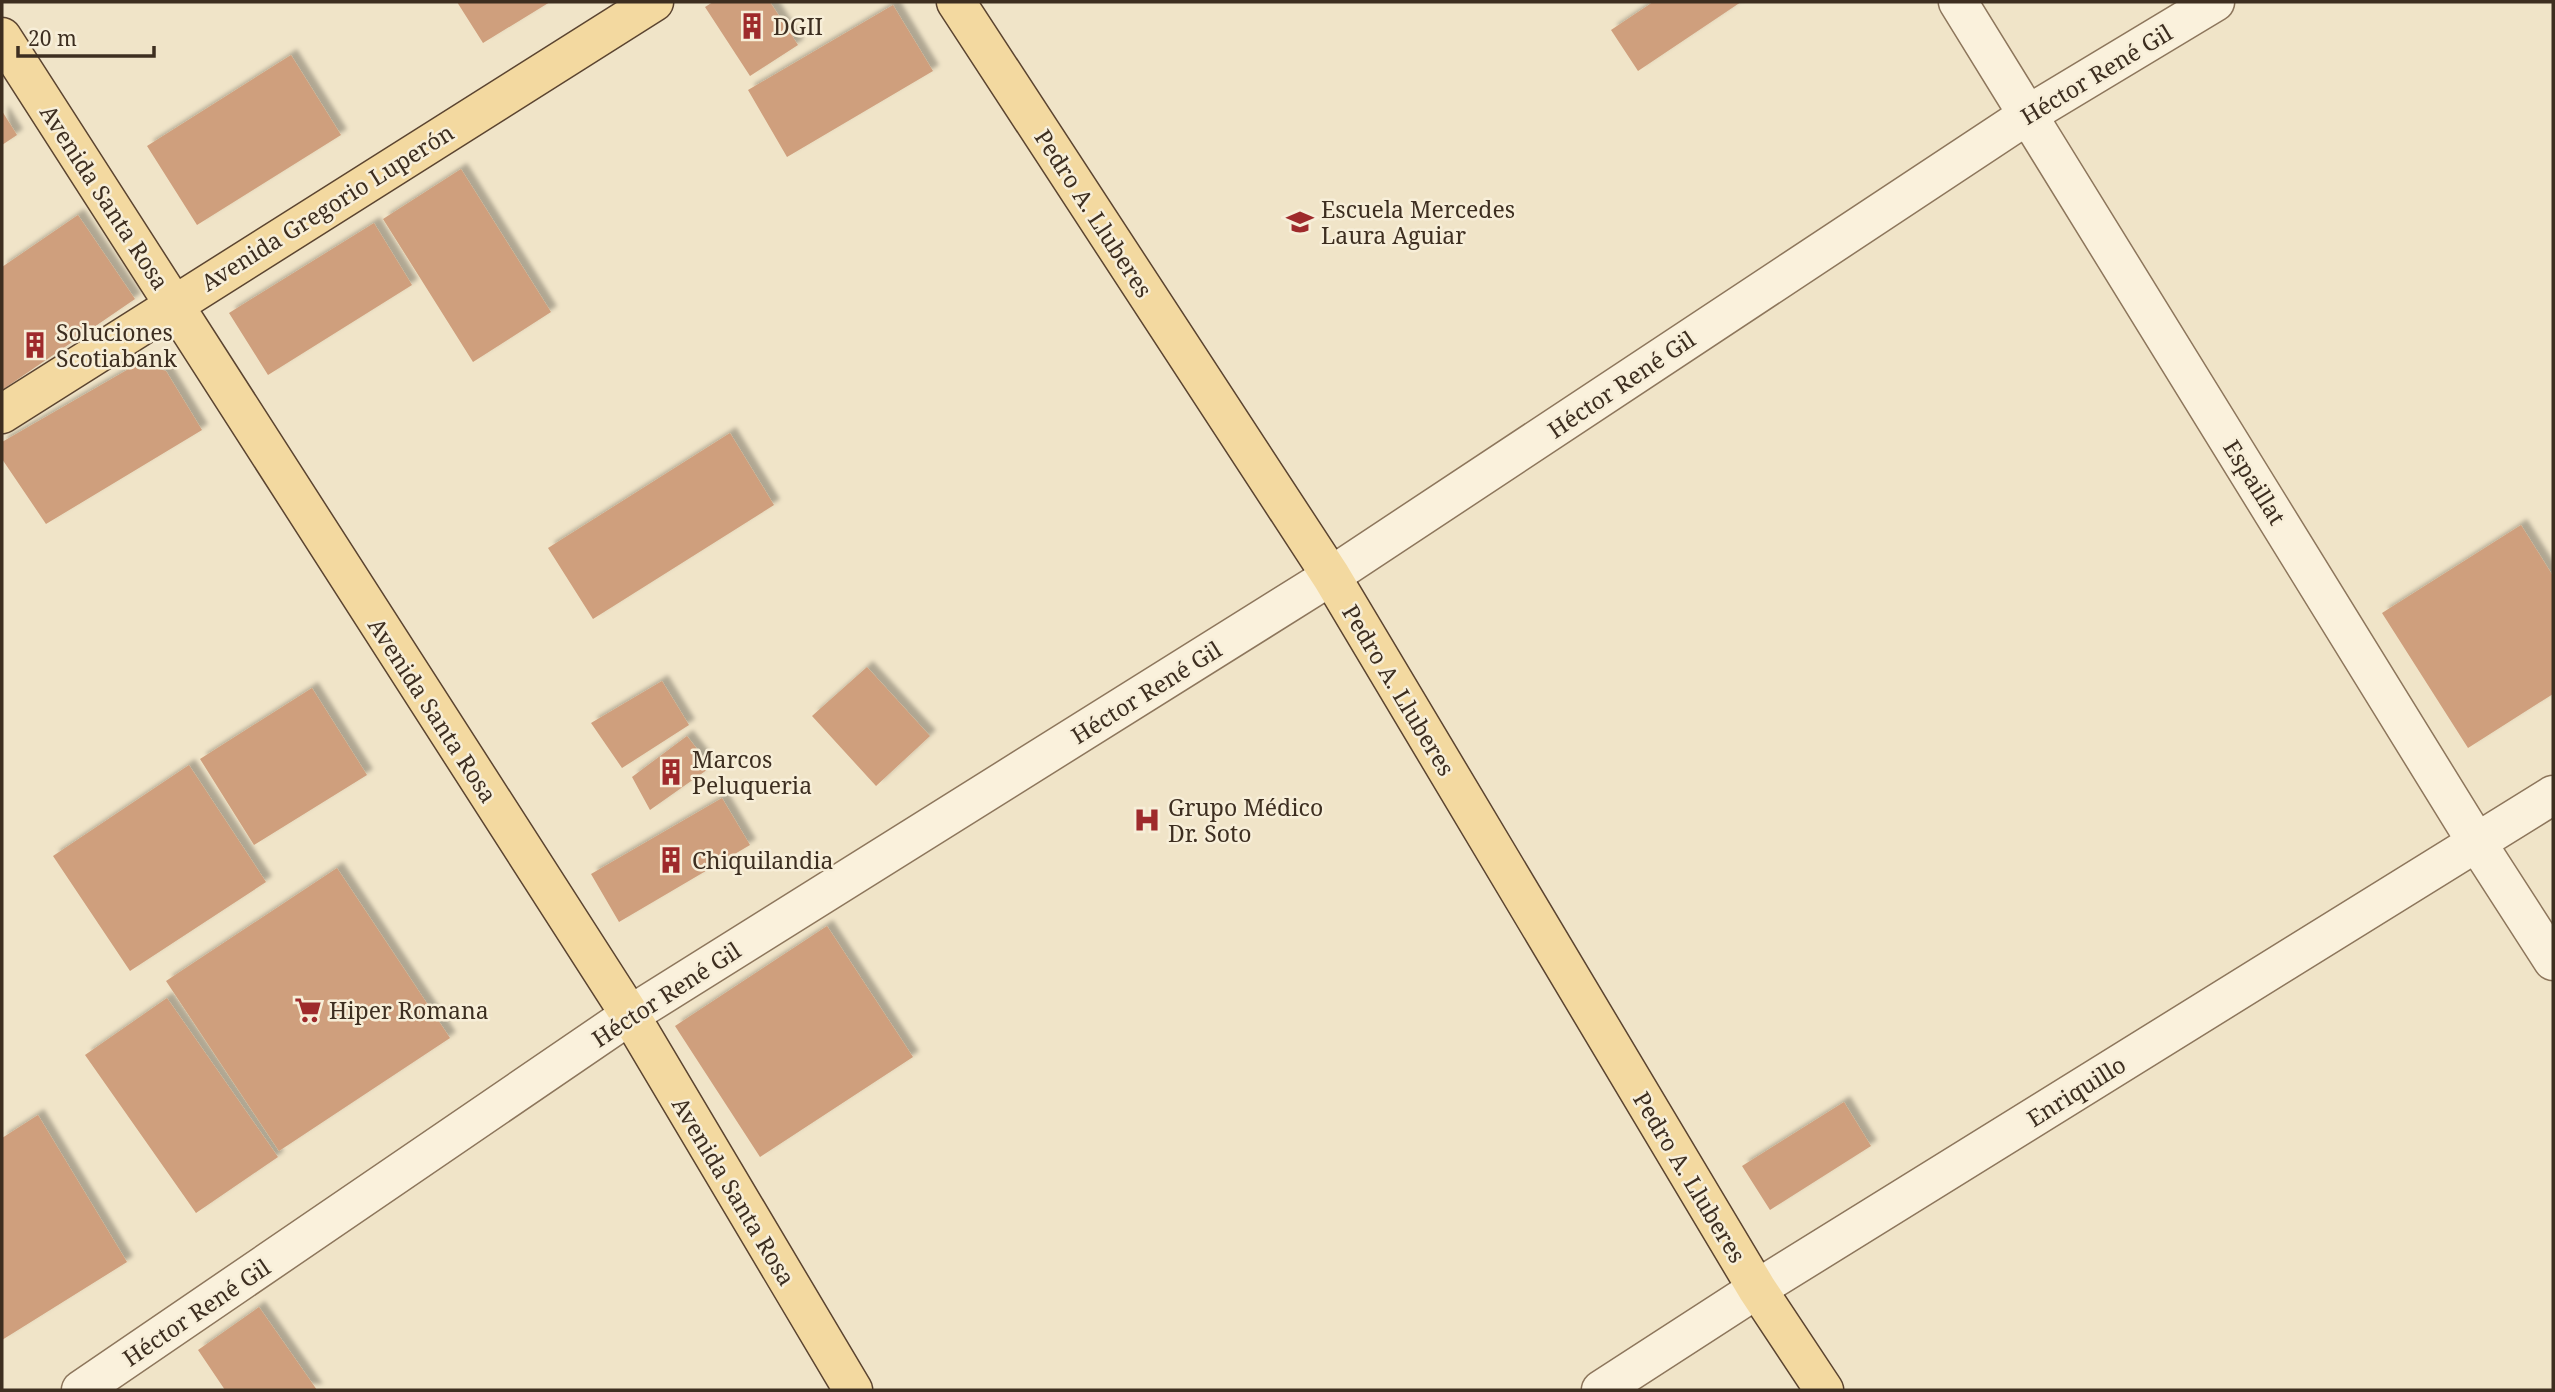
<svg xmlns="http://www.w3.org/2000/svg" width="2555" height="1392" font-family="'Noto Serif',serif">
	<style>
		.building { fill: #cf9f7d; filter: url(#shadow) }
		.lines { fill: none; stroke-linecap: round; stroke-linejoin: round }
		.minor-casing { stroke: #8d765c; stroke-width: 41 }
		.major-casing { stroke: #5b4430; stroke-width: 41 }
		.minor { stroke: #faf1dc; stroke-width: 38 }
		.major { stroke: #f3d9a0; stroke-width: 38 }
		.labels { text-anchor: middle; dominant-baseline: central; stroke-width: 5; stroke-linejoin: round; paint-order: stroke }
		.poi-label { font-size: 23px; fill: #3d2e20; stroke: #f7eed8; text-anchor: start }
		.street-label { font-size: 23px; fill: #3d2e20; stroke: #f7eed8 }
	</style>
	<defs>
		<filter id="shadow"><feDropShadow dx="6" dy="-6" stdDeviation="2" flood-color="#0004"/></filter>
	</defs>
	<rect width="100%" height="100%" fill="#f0e4c8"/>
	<path class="building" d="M457 2H550L483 43Z
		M713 2H770L798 45 750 76 705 7Z
		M1653 2H1741L1638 71 1611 30Z
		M893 5 933 71 787 157 748 90Z
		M291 55 341 135 197 225 147 146Z
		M2 111 17 135 2 145Z
		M461 169 551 312 473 362 383 219Z
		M78 215 135 299 2 390V267Z
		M374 223 412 285 268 375 229 313Z
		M139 363 166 371 202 430 46 524 2 459V442Z
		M730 433 774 505 593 619 548 548Z
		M2521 525 2553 576V694L2468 748 2382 613Z
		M867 667 930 736 876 786 812 716Z
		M662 681 689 725 622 768 591 723Z
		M312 688 367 775 254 845 200 759Z
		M687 736 711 767 650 810 632 777Z
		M189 765 266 882 130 971 53 856Z
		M722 798 750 845 619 922 591 874Z
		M337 868 450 1038 279 1151 166 981Z
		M827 926 913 1057 760 1157 675 1026Z
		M167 998 278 1157 196 1213 85 1055Z
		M1844 1102 1871 1146 1770 1210 1742 1166Z
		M38 1115 127 1262 2 1340V1138Z
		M259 1307 317 1390H225L198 1350Z"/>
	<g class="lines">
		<defs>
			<path id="minor" d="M1958 2 2477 843 2553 961
				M81 1390 630 1015 1331 576 2029 114 2215 2
				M1601 1390 1757 1289 2553 795"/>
			<path id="major" d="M956 2 1331 576 1757 1289 1824 1390
				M2 37 630 1015 853 1390
				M2 414 654 2"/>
		</defs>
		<use href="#minor" class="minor-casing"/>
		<use href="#major" class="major-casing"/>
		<use href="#minor" class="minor"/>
		<use href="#major" class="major"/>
	</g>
	<defs>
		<symbol id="building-bare" viewBox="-9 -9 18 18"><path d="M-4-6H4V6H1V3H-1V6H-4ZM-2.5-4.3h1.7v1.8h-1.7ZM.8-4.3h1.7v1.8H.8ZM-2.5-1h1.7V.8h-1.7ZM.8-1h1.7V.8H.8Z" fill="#9e2a2b" stroke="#f7eed8" stroke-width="2.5" paint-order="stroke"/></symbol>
		<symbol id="school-bare" viewBox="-9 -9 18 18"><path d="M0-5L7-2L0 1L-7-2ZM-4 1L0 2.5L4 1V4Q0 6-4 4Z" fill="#9e2a2b" stroke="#f7eed8" stroke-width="2.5" paint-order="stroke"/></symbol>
		<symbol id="hospital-bare" viewBox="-9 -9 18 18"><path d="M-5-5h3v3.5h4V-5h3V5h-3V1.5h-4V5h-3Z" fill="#9e2a2b" stroke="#f7eed8" stroke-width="2.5" paint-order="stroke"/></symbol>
		<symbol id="supermarket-bare" viewBox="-9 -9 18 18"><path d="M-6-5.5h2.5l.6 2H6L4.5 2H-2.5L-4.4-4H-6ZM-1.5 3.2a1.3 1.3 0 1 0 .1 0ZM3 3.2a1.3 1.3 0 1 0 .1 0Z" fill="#9e2a2b" stroke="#f7eed8" stroke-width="2.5" paint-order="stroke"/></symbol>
	</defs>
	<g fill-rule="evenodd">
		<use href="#building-bare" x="733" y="7" width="38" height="38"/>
		<use href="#school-bare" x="1281" y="203" width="38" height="38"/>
		<use href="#building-bare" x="16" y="326" width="38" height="38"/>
		<use href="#building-bare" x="652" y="753" width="38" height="38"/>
		<use href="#hospital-bare" x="1128" y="801" width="38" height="38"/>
		<use href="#building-bare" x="652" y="841" width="38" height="38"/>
		<use href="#supermarket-bare" x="289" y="991" width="38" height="38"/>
	</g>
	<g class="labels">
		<g class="poi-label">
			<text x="773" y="26">DGII</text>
			<text x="1321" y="209">Escuela Mercedes<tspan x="1321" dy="26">Laura Aguiar</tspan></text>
			<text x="56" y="332">Soluciones<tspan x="56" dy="26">Scotiabank</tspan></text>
			<text x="692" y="759">Marcos<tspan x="692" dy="26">Peluqueria</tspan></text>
			<text x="1168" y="807">Grupo Médico<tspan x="1168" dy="26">Dr. Soto</tspan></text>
			<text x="692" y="860">Chiquilandia</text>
			<text x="329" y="1010">Hiper Romana</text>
		</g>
		<g class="street-label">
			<text transform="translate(2096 74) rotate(-31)">Héctor René Gil</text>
			<text transform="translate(105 197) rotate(57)">Avenida Santa Rosa</text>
			<text transform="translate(327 207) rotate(-32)">Avenida Gregorio Luperón</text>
			<text transform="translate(1094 213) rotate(57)">Pedro A. Lluberes</text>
			<text transform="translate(1621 384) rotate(-34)">Héctor René Gil</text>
			<text transform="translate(2255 482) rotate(58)">Espaillat</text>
			<text transform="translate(1399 690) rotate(59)">Pedro A. Lluberes</text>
			<text transform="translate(1146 692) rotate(-32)">Héctor René Gil</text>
			<text transform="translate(433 710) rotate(57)">Avenida Santa Rosa</text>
			<text transform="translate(666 994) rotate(-33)">Héctor René Gil</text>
			<text transform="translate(2076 1091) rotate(-32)">Enriquillo</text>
			<text transform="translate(1690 1177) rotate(59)">Pedro A. Lluberes</text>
			<text transform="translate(734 1191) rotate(59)">Avenida Santa Rosa</text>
			<text transform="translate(196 1312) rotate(-34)">Héctor René Gil</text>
		</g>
	</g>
	<rect width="2555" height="1392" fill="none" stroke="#3d2e20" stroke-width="7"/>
	<path d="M18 46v10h136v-10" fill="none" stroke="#3d2e20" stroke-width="3.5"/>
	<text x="28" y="46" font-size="21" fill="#3d2e20" stroke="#f7eed8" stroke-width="5" paint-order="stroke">20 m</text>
</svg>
